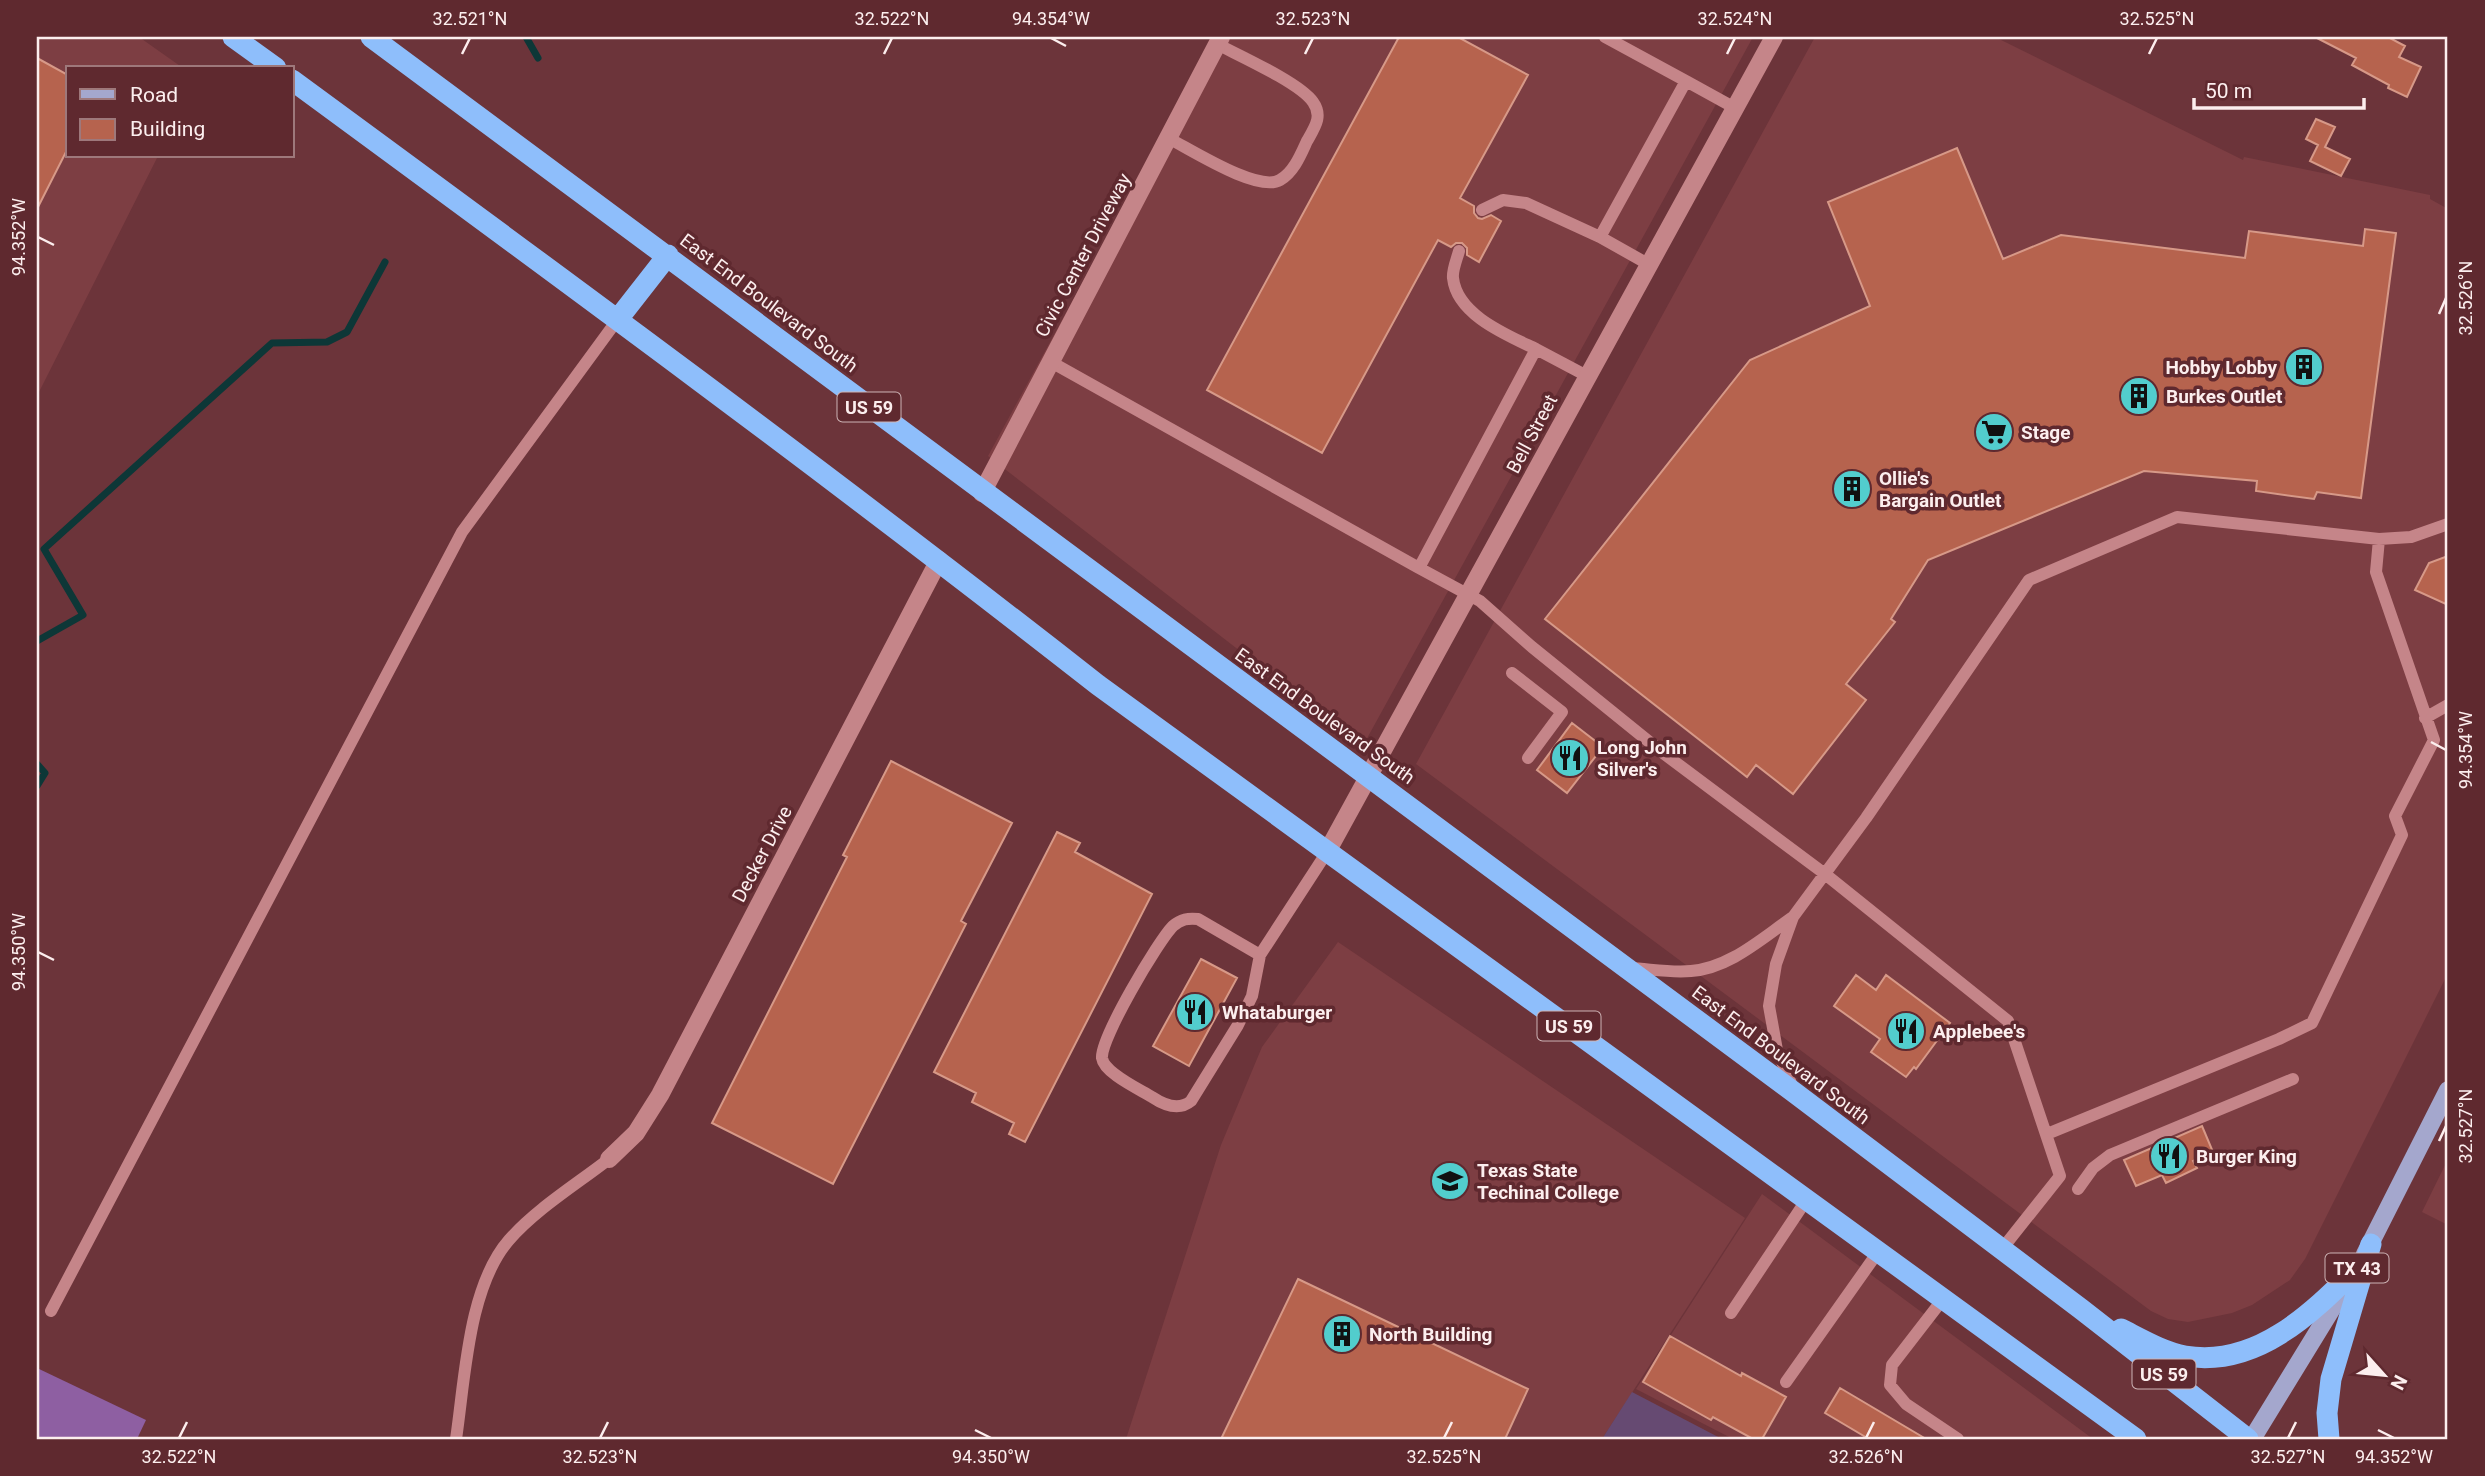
<svg xmlns="http://www.w3.org/2000/svg" width="2485" height="1476" font-family="Roboto,sans-serif">
	<style>
		.built { fill: #7d3e43 }
		.green { fill: #664a72 }
		.forest { fill: #8e5fa2 }
		.lines { fill: none; stroke-linecap: round; stroke-linejoin: round }
		.stream { stroke: #0d3737; stroke-width: 7 }
		.building { fill: #b6634e; stroke: #d79988; stroke-width: 2 }
		.lane { stroke: #c58589; stroke-width: 12 }
		.street { stroke: #c58589; stroke-width: 18 }
		.primary { stroke: #a4a7cd; stroke-width: 18 }
		.highway { stroke: #8ebefb; stroke-width: 21 }
		.ticks { fill: none; stroke: #fceeee; stroke-width: 2.5 }
		.labels { text-anchor: middle; dominant-baseline: central; stroke-width: 7; stroke-linejoin: round; paint-order: stroke }
		.shield { fill: #5f292f; stroke: #cdb3b5; stroke-width: 2 }
		.shield-label { font-size: 18px; font-weight: bold; fill: #fceeee }
		.street-label { font-size: 19px; fill: #fceeee; stroke: #5f292f }
		.poi-label { font-size: 19px; font-weight: bold; fill: #fceeee; stroke: #5f292f; text-anchor: start }
		.neatline { fill: none; stroke: #fceeee; stroke-width: 2.5 }
		.ticks-label { font-size: 18px; text-anchor: middle; fill: #fceeee }
	</style>
	<rect width="100%" height="100%" fill="#6c343a"/>
	<path class="built" d="M37 37H139L183 68H68V156H158L37 396Z
		M1216 37H1753L1365 742 1341 729 988 456Z
		M1815 37H1995L2243 160 2244 157 2430 195V199L2448 209V973L2305 1259 2290 1280 2252 1305 2232 1313 2188 1322 2168 1319 2151 1311 1416 764Z
		M1338 942 1745 1218 1602 1439H1126L1221 1145 1262 1047Z
		M2448 1159V1225L2422 1212Z
		M1762 1194 2093 1439H1733L1636 1389Z"/>
	<path class="green" d="M1632 1392 1722 1439H1602Z"/>
	<path class="forest" d="M37 1368 146 1420 137 1439H37Z"/>
	<g class="lines">
		<path class="stream" d="M526 37 538 58
			M37 641 83 615 44 549 272 343 327 342 347 332 385 262
			M37 764 45 773 37 786"/>
	</g>
	<path class="building" d="M1399 37H1458L1528 75 1460 198 1474 206V213L1478 218 1482 219 1491 215 1501 221 1479 262 1467 255V248L1462 243H1456L1451 247 1438 240 1322 453 1207 390Z
		M2315 37H2388L2405 46 2399 57 2421 67 2407 97 2388 88 2389 85 2352 65 2356 58Z
		M37 58 68 75V148L37 209Z
		M2316 119 2335 127 2325 147 2350 159 2341 176 2310 161 2318 145 2306 139Z
		M1957 148 2003 259 2061 235 2245 258 2249 231 2363 246 2365 229 2396 233 2361 498 2317 492 2314 499 2256 491 2257 481 2144 471 1928 560 1891 619 1895 622 1846 684 1866 700 1793 794 1756 765 1747 777 1545 619 1750 360 1870 306 1828 202Z
		M2448 556V605L2415 590 2429 563Z
		M1572 723 1603 747 1567 793 1537 770Z
		M891 761 1012 823 961 921 966 924 833 1184 712 1123 847 857 843 855Z
		M1057 832 1080 843 1075 852 1152 894 1025 1142 1009 1134 1014 1123 972 1102 976 1093 934 1072Z
		M1201 959 1237 978 1189 1066 1153 1046Z
		M1856 975 1876 990 1886 975 1950 1023 1916 1069 1914 1067 1906 1077 1871 1052 1880 1039 1834 1006Z
		M2202 1126 2213 1152 2193 1161 2197 1168 2166 1183 2162 1175 2136 1186 2124 1160Z
		M1298 1279 1528 1389 1505 1439H1221Z
		M1670 1336 1741 1376 1742 1373 1786 1397 1762 1439H1753L1713 1417 1711 1420 1643 1382Z
		M1840 1388 1926 1439H1869L1825 1413Z"/>
	<g class="lines">
		<path class="lane" d="M1605 37 1686 81
			M1168 138C1190 149 1258 193 1280 180 1294 172 1301 154 1307 141 1315 127 1323 116 1313 102 1300 83 1240 56 1217 44
			M1482 210 1503 200 1526 203 1600 237
			M1459 251C1457 259 1452 270 1453 278 1457 315 1507 335 1536 349
			M1648 264 1600 237 1686 81 1735 108
			M1051 362 1419 568
			M1587 376 1536 349 1419 568 1480 601 1532 647 1663 753 1825 874 2008 1021 2060 1176 2002 1249
			M1512 673 1562 712 1528 758
			M2425 718 2448 705
			M1260 955 1198 919C1188 918 1181 919 1173 926 1158 941 1100 1039 1102 1058 1104 1073 1139 1089 1152 1097 1164 1105 1179 1111 1191 1101L1238 1025 1252 996 1260 955 1327 852
			M1630 968C1650 969 1671 973 1691 971 1730 968 1762 938 1793 917
			M1793 1088 1777 1050 1769 1006 1776 964 1793 917 1866 818 2029 580 2177 517 2379 539 2411 537 2448 524
			M2047 1134 2279 1039 2312 1023 2402 835 2395 816 2434 740 2376 572 2379 539
			M2078 1189 2093 1168 2110 1155 2293 1079
			M1943 1299 1892 1365 1890 1385 1906 1404 1958 1439
			M51 1311 462 532 618 319
			M1731 1313 1807 1199
			M1786 1382 1878 1252
			M456 1439C465 1379 468 1287 509 1240 536 1209 577 1184 609 1159"/>
		<path class="street" d="M982 493 1221 37
			M1327 852 1774 37
			M609 1159 636 1133 660 1095 939 560"/>
		<path class="primary" d="M2365 1254 2448 1090
			M2252 1439 2347 1284"/>
		<path class="highway" d="M233 37 276 68
			M371 37 1795 1093 2081 1309 2248 1439
			M292 80C563 279 834 478 1098 685L2136 1439
			M618 319 668 255
			M2121 1329C2141 1339 2163 1352 2185 1356 2256 1368 2311 1314 2357 1268
			M2329 1439 2327 1413 2331 1379 2371 1244"/>
	</g>
	<path class="ticks" d="M1051 38 1066 46M462 54 470 38M884 54 892 38M1305 54 1313 38M1727 54 1735 38M2149 54 2157 38M38 237 54 245M2439 314 2446 298M2431 742 2446 750M38 952 54 960M2439 1141 2446 1126M975 1430 991 1438M2378 1430 2394 1438M179 1438 187 1422M600 1438 608 1422M1444 1438 1452 1422M1866 1438 1874 1422M2288 1438 2296 1422"/>
	<defs>
		<symbol id="building-disc" viewBox="-11 -11 22 22"><circle r="9.5" fill="#52cdcd" stroke="#5f292f"/><path d="M-4-6H4V6H1V3H-1V6H-4ZM-2.5-4.3h1.7v1.8h-1.7ZM.8-4.3h1.7v1.8H.8ZM-2.5-1h1.7V.8h-1.7ZM.8-1h1.7V.8H.8Z" fill="#111"/></symbol>
		<symbol id="supermarket-disc" viewBox="-11 -11 22 22"><circle r="9.5" fill="#52cdcd" stroke="#5f292f"/><path d="M-6-5.5h2.5l.6 2H6L4.5 2H-2.5L-4.4-4H-6ZM-1.5 3.2a1.3 1.3 0 1 0 .1 0ZM3 3.2a1.3 1.3 0 1 0 .1 0Z" fill="#111"/></symbol>
		<symbol id="restaurant-disc" viewBox="-11 -11 22 22"><circle r="9.5" fill="#52cdcd" stroke="#5f292f"/><path d="M-5-6h1v4h1v-4h1v4h1v-4h1v5L-1.5 .5V6h-2V.5L-5-1ZM5-6V6H3V1.5H1.5Q1.5-4 5-6Z" fill="#111"/></symbol>
		<symbol id="university-disc" viewBox="-11 -11 22 22"><circle r="9.5" fill="#52cdcd" stroke="#5f292f"/><path d="M0-5L7-2L0 1L-7-2ZM-4 1L0 2.5L4 1V4Q0 6-4 4Z" fill="#111"/></symbol>
	</defs>
	<g fill-rule="evenodd">
		<use href="#building-disc" x="2282" y="345" width="44" height="44"/>
		<use href="#building-disc" x="2117" y="374" width="44" height="44"/>
		<use href="#supermarket-disc" x="1972" y="410" width="44" height="44"/>
		<use href="#building-disc" x="1830" y="467" width="44" height="44"/>
		<use href="#restaurant-disc" x="1548" y="736" width="44" height="44"/>
		<use href="#restaurant-disc" x="1173" y="990" width="44" height="44"/>
		<use href="#restaurant-disc" x="1884" y="1009" width="44" height="44"/>
		<use href="#restaurant-disc" x="2147" y="1134" width="44" height="44"/>
		<use href="#university-disc" x="1428" y="1159" width="44" height="44"/>
		<use href="#building-disc" x="1320" y="1312" width="44" height="44"/>
	</g>
	<g class="labels">
		<g class="shield">
			<rect x="837.5" y="392.5" width="63" height="29" rx="5"/>
			<rect x="1537.5" y="1011.5" width="63" height="29" rx="5"/>
			<rect x="2325.5" y="1253.5" width="63" height="29" rx="5"/>
			<rect x="2132.5" y="1359.5" width="63" height="29" rx="5"/>
		</g>
		<g class="shield-label">
			<text x="869" y="407">US 59</text>
			<text x="1569" y="1026">US 59</text>
			<text x="2357" y="1268">TX 43</text>
			<text x="2164" y="1374">US 59</text>
		</g>
		<g class="street-label">
			<text transform="translate(1083 255) rotate(-62)">Civic Center Driveway</text>
			<text transform="translate(769 303) rotate(37)">East End Boulevard South</text>
			<text transform="translate(1532 434) rotate(-62)">Bell Street</text>
			<text transform="translate(1325 716) rotate(36)">East End Boulevard South</text>
			<text transform="translate(762 854) rotate(-62)">Decker Drive</text>
			<text transform="translate(1781 1055) rotate(37)">East End Boulevard South</text>
		</g>
		<g class="poi-label">
			<text x="2277" y="367" text-anchor="end">Hobby Lobby</text>
			<text x="2166" y="396">Burkes Outlet</text>
			<text x="2021" y="432">Stage</text>
			<text x="1879" y="478">Ollie's<tspan x="1879" dy="22">Bargain Outlet</tspan></text>
			<text x="1597" y="747">Long John<tspan x="1597" dy="22">Silver's</tspan></text>
			<text x="1222" y="1012">Whataburger</text>
			<text x="1933" y="1031">Applebee's</text>
			<text x="2196" y="1156">Burger King</text>
			<text x="1477" y="1170">Texas State<tspan x="1477" dy="22">Techinal College</tspan></text>
			<text x="1369" y="1334">North Building</text>
		</g>
	</g>
	<rect width="2485" height="1476" fill="none" stroke="#5f292f" stroke-width="77"/>
	<rect x="66" y="66" width="228" height="91" fill="#5f292f" stroke="#9e787b" stroke-width="2"/>
	<rect x="80" y="89" width="35" height="10" fill="#a4a7cd" stroke="#9e787b" stroke-width="2"/>
	<text x="130" y="102" font-size="21" fill="#fceeee">Road</text>
	<rect x="80" y="119" width="35" height="21" fill="#b6634e" stroke="#9e787b" stroke-width="2"/>
	<text x="130" y="136" font-size="21" fill="#fceeee">Building</text>
	<g transform="translate(2384 1375) rotate(117)" stroke="#5f292f" stroke-width="5" paint-order="stroke">
	<path d="M0-5L12 26L0 18L-12 26Z" fill="#fceeee"/>
	<text y="-10" font-size="19" font-weight="bold" text-anchor="middle" fill="#fceeee">N</text>
	</g>
	<path d="M2194 98v10h170v-10" fill="none" stroke="#fceeee" stroke-width="3.5"/>
	<text x="2205" y="98" font-size="21" fill="#fceeee" stroke="#5f292f" stroke-width="5" paint-order="stroke">50 m</text>
	<rect x="38" y="38" width="2408" height="1400" class="neatline"/>
	<g class="ticks-label">
		<text x="470" y="25">32.521°N</text>
		<text x="892" y="25">32.522°N</text>
		<text x="1051" y="25">94.354°W</text>
		<text x="1313" y="25">32.523°N</text>
		<text x="1735" y="25">32.524°N</text>
		<text x="2157" y="25">32.525°N</text>
		<text transform="translate(19 237) rotate(-90)" y="6">94.352°W</text>
		<text transform="translate(2466 298) rotate(-90)" y="6">32.526°N</text>
		<text transform="translate(2466 750) rotate(-90)" y="6">94.354°W</text>
		<text transform="translate(19 952) rotate(-90)" y="6">94.350°W</text>
		<text transform="translate(2466 1126) rotate(-90)" y="6">32.527°N</text>
		<text x="179" y="1463">32.522°N</text>
		<text x="600" y="1463">32.523°N</text>
		<text x="991" y="1463">94.350°W</text>
		<text x="1444" y="1463">32.525°N</text>
		<text x="1866" y="1463">32.526°N</text>
		<text x="2288" y="1463">32.527°N</text>
		<text x="2394" y="1463">94.352°W</text>
	</g>
</svg>
